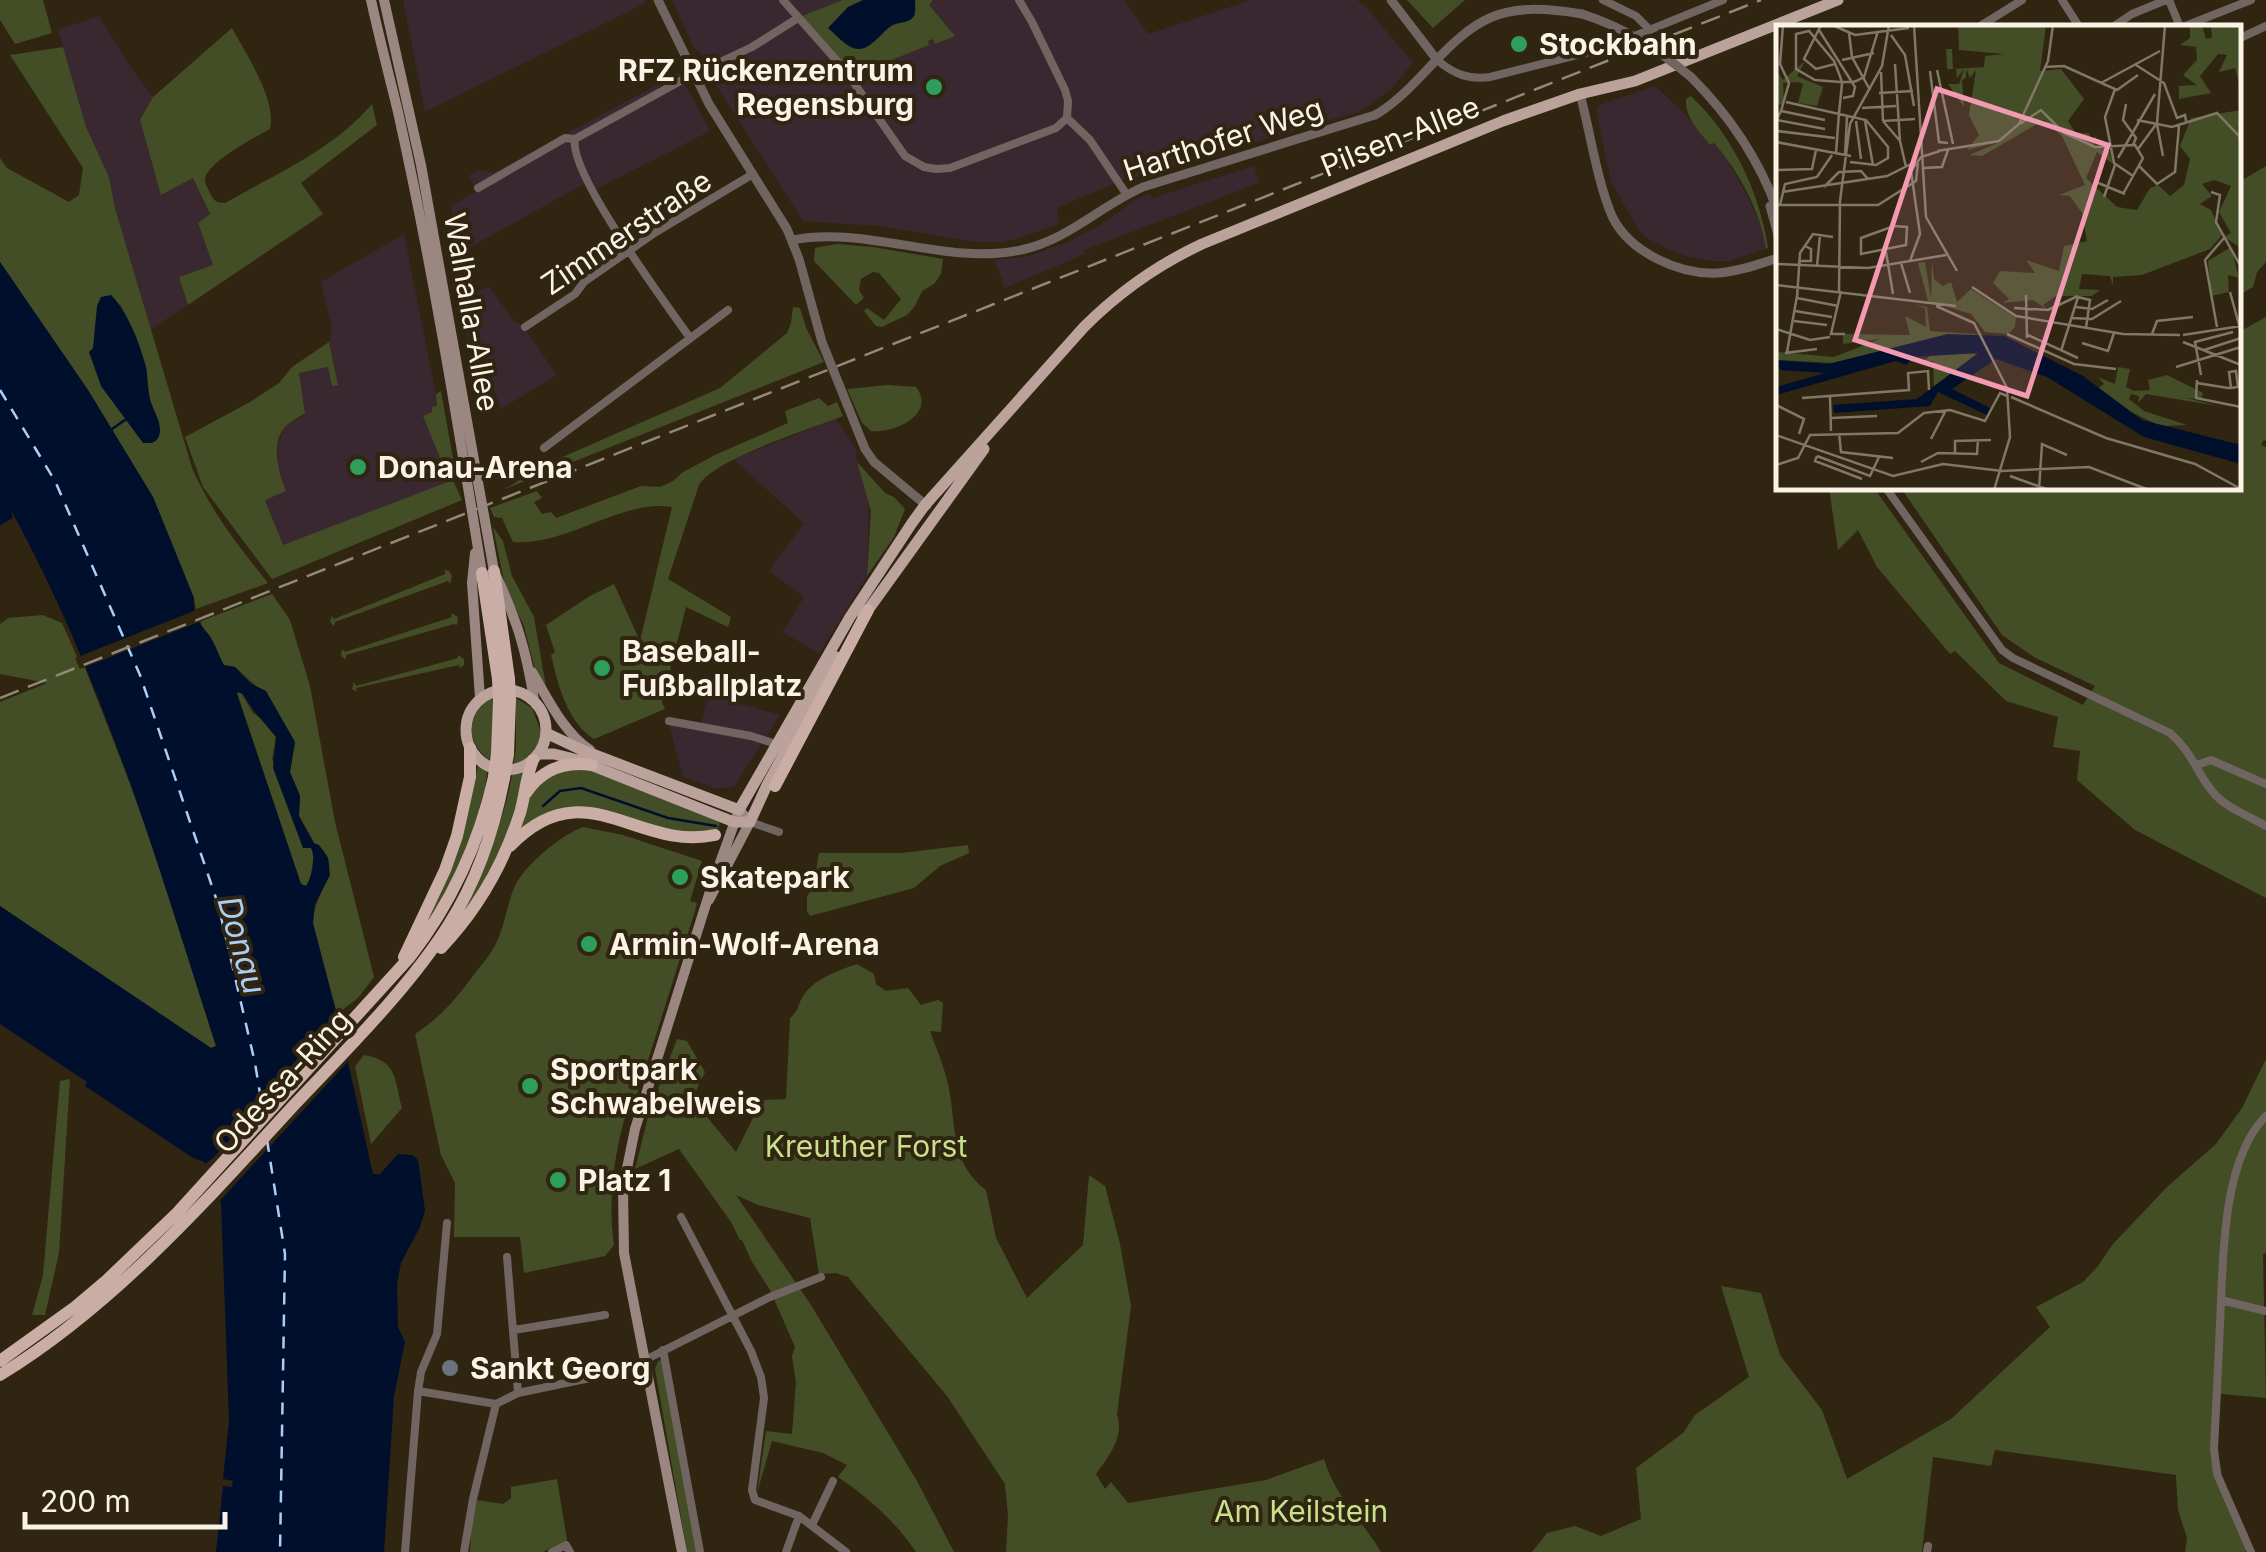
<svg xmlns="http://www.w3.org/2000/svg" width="2266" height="1552" font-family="Inter,sans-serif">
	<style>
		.commercial { fill: #3a2830 }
		.green { fill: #434e27; fill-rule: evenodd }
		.water { fill: #000f2b; fill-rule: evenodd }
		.pier { fill: #302511 }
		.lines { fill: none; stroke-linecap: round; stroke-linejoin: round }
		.stream { stroke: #000f2b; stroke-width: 2.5 }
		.ferry { stroke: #accef6; stroke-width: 2.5; stroke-dasharray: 12 10; stroke-linecap: butt }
		.minor { stroke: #716561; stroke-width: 8 }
		.tertiary { stroke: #716561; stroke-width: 9 }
		.secondary { stroke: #9b8782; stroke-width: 10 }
		.primary { stroke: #bba29b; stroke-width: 11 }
		.trunk { stroke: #caaea6; stroke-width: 12 }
		.rail { stroke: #928978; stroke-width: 2.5; stroke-dasharray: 20 10; stroke-linecap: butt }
		.tertiary-bridge { stroke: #716561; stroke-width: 9 }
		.trunk-bridge { stroke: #caaea6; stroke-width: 12 }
		.leisure-dot { fill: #2e9e5b; stroke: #302511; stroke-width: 4 }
		.worship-dot { fill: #6b7280; stroke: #302511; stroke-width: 4 }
		.labels { text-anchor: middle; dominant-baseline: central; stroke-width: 8; stroke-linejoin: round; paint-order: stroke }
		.poi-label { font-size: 30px; font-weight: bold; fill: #faf3e6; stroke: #302511; text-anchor: start }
		.street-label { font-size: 30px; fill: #faf3e6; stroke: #302511 }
		.park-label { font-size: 30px; fill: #c8df8b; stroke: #302511 }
		.water-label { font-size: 32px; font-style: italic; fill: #accef6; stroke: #302511 }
		.inset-river { fill: none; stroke: #000f2b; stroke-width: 5 }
		.inset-road { fill: none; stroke: #817766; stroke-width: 2.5 }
		.view { fill: #f19ab2; fill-opacity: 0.15; stroke: #f19ab2; stroke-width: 5 }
		.inset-edge { fill: none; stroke: #faf3e6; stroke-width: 5 }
	</style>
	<rect width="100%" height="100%" fill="#302511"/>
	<path class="commercial" d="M403 0H645L646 3 425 112Z
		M672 0H1124L1148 34 1251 0H1357L1366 7 1413 63 1390 90 1363 110 1140 177 1131 176 1057 208 1059 224 1019 238 1002 242H974L880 226 803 221 716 85 701 54 693 46Z
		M99 16 129 65 153 97 140 120 162 195 193 178 210 215 198 223 213 265 179 277 188 305 151 329 115 208 109 177 86 127 58 30Z
		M679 73 710 131 596 189 591 180 465 250 456 239 451 206 477 191 468 176 480 170 493 173Z
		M1655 86 1684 113 1710 145 1714 143 1724 154 1747 195 1764 234 1766 249 1729 261H1710L1686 256 1666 248 1647 238 1639 230 1611 182 1596 110 1602 104Z
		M1254 166 1259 183 1084 250 1085 254 1005 288 995 260 1029 256 1068 242 1100 225 1135 200 1149 193 1152 198Z
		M404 234 453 480 283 546 265 499 286 491 279 472 277 445 285 426 302 417 305 409 298 373 328 367 338 384 329 342 332 329 321 282Z
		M489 286 515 323 521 324 557 375 501 409 483 359 468 338 459 298 476 288 478 291Z
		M836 419 856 449 857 462 869 501 867 576 819 654 783 632 804 597 769 571 804 523 733 459Z
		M709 695 780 715 734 787 716 788 683 777 670 728V717L701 723Z"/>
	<path class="green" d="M0 0H43L52 33 15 44 0 20Z
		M843 0H933L929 5 955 36 935 44 933 39 928 41 929 45 854 75 802 16Z
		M1407 0H1465L1433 28Z
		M232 28C246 54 277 100 270 129 256 137 204 163 205 181 205 184 207 186 208 189 213 199 214 203 225 203 277 173 333 150 372 104L377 125 301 183 323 214 188 305 179 277 213 265 198 223 210 214 193 178 161 195 140 120 153 97Z
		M63 47 86 127 109 177 115 208 192 468C211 511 238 546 268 583L196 609 194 598 153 497 88 390 0 262V158L7 168 69 202 79 195 83 168 10 55ZM120 304 146 368 150 400 159 422 158 438 93 348Z
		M1691 96C1732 135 1759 190 1768 247L1766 249C1761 212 1738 170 1714 143L1710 145C1699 131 1685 118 1686 99Z
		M2266 166V262L2257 272 2253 287 2239 295V182Z
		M837 244 873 247 943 259 941 274 934 284 922 291 915 306 907 315 882 327 876 326 864 311 867 308 884 320 901 299 879 273 873 272 861 279 859 290 864 298 856 305 814 261 815 248Z
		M793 307 800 308 807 330 824 362 505 489 542 466 720 388 787 333 791 323Z
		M2266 317V441L2264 440 2261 445 2266 447V898L2135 830 2077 780 2080 751 2053 747 2058 717 2006 701 1955 651 1950 654 1877 567 1858 530 1838 550 1829 488H1874L1999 663 2083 705 2095 686 2034 657 2002 635 1901 488H2238L2239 332Z
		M329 342 338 385 332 386 328 367 299 373 305 413C299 418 289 422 285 427 270 444 279 474 286 491L265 500 283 545 453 480 462 500 272 579 203 487 185 437 250 402 279 383 292 367Z
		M888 385 916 387C937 414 894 434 871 431L862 423 847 389Z
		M441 391 454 464 444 476 440 473 445 470 423 416 432 412V407L437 406 436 394Z
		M819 398 828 406 837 402 843 416C811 429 715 458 699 485L668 579 731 617 728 627 686 607 662 702 665 709 594 739C567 722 558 684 551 655L555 652 546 625 590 596 614 584 640 641 672 507C621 499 568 546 513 542L502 518 494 517 490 508 537 491 542 498 534 502 542 514 551 512 556 518 641 486 660 487 673 481 683 472 715 455 788 423 785 411Z
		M857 462 885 493 894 497 905 509 894 537 867 576 871 511Z
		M493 527 503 541 512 576 534 617 547 693 536 674 524 626 505 586Z
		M445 570 449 571 452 576 450 584 448 581 335 622 334 626 330 622 332 616 334 619 445 574Z
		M272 594 290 620 310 686 335 822 374 977 358 998 337 1014C331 991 313 943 313 921 313 894 349 864 314 843L299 816 300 796 290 772 295 742 268 697 235 667 224 665 208 634 202 630 201 621Z
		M451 613 458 617 457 625 454 624 346 655V659L342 657 341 653 343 649 345 652 452 617Z
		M43 615 62 623 82 668H85L142 814 216 1046 211 1048 0 906V702L47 683 0 674V624L8 618Z
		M458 655 464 659V665L460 668 459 665 356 688 357 692 352 689 354 682 356 686 458 658Z
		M240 691 253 713 263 720 276 737 272 759 314 854 310 880 306 886 301 884 237 693Z
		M493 697V745L489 760C464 740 466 714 493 697Z
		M516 698 532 708 543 737C540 752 528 762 513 767L516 749Z
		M479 761 488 768 485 788 468 850 418 941 470 803Z
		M582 768 609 776 716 820 720 823 717 830 677 833 583 809 514 840 531 794 554 772Z
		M527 769 516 818 473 902 462 911C483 867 504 823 512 775Z
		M583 827 623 835 702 861 690 901 697 903 695 911 644 1073 636 1097 630 1100C615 1148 607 1195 614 1245L605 1256 524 1273 520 1237H454L455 1183 441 1155 415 1034C442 1016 456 999 475 973 483 963 492 953 497 941 505 924 507 905 514 888 523 866 561 835 583 827Z
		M968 845 969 853 940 866 914 888 810 916 807 912V896L813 888 819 853H901Z
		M857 964 874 974 876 984 886 991 908 988 921 1005 938 1000 943 1003 941 1032 930 1031C936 1048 944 1066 948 1084 957 1125 949 1162 986 1190L996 1238 1027 1298 1083 1245 1089 1175 1105 1186 1120 1244 1131 1306 1117 1415C1125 1436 1108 1458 1096 1474L1105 1489 1111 1482 1128 1503 1266 1480 1324 1459C1334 1495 1362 1520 1381 1552H1006L1008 1516 1005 1484 947 1396 848 1277 836 1273 819 1274 810 1218 758 1205 736 1195 811 1305 917 1481 954 1552H916C895 1521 869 1498 838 1477L847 1465 823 1453 772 1441 757 1493 766 1431 792 1434 796 1382 792 1356 795 1347 770 1290 752 1262 742 1240H740L731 1222 679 1149 635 1169 649 1113 677 1039 687 1041 705 1072 692 1099 736 1152 762 1100 786 1099 790 1018C799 1010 797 1007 802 998 811 980 839 970 857 964Z
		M364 1055C398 1061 394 1079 402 1108L371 1144 355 1066Z
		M2266 1059V1252L2263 1255 2266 1398 2221 1394 2217 1451 2222 1473 2216 1472 2249 1550 2244 1552H2185L2187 1538 2178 1510 2176 1475 1995 1450 1991 1466 1933 1457 1922 1552H1532L1547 1533 1575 1526 1601 1536 1641 1519 1636 1468 1683 1433 1695 1415 1749 1377 1721 1286 1761 1293 1780 1355 1822 1410 1847 1479 1951 1419 2050 1327 2036 1307 2083 1282 2098 1266 2113 1244 2167 1187 2216 1144 2242 1108Z
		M70 1079 59 1253 45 1315H32L43 1275 60 1081Z
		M662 1360 699 1552H687L655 1369 658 1361Z
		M557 1479 567 1540 543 1552H470L471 1531 477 1500 503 1504 511 1498V1487Z"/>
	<path class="water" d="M863 0H915C915 5 916 11 914 16 910 23 900 22 893 25 881 31 870 54 853 48 845 45 835 34 828 28L848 7Z
		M0 262 88 390 153 497 194 598C192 614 199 623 209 635 215 643 219 656 224 665L235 667 250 683 266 691 295 742 290 772 300 796 299 816 314 843 319 845 328 858 330 875 315 904 313 923 339 1022 373 1174H380L398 1154 412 1155 418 1160 425 1211 420 1227 401 1263 397 1284 398 1327 405 1342 394 1396 384 1552H216L223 1486 232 1487 233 1481 223 1479 229 1420 221 1203 204 1162 193 1158 85 1086 87 1082 0 1024V906L211 1048 216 1046C158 864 103 678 11 510L13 518 0 525ZM238 692 243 694C252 710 264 722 276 737L273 768 303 848H311C316 858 312 877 306 886L301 884 237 694Z
		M111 295C128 312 140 344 146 367 148 378 147 389 150 399 152 410 165 426 158 438 154 444 150 443 143 443L101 386 89 352 93 348 97 306 101 297Z"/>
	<path class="pier" d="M199 609 204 620 80 669 75 658Z
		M342 1014 352 1057 216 1205 201 1167 212 1159 335 1025 336 1020Z"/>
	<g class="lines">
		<path class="stream" d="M112 429 125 420
			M543 806 560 791 581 788 668 818 716 826"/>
		<path class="ferry" d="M0 390 55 481 140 675 218 904 255 1063 263 1112
			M267 1140 285 1254 280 1552"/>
		<path class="minor" d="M783 0 845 70 905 156 924 167 936 169 950 168 1056 128 1067 118 1068 101 1065 90 1032 22 1019 0
			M1603 0 1636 16 1649 29
			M2062 0 2080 28
			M2169 0 2180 27
			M1977 28 2022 0
			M2111 28 2132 14 2166 0
			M2180 28 2251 0
			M2238 39 2266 26
			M1437 60C1454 74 1468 80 1490 77L1605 48 1723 0
			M1067 118 1090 140 1127 195
			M575 139C568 173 667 305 690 338
			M478 188 565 138 575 139 684 79 752 47 798 18
			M525 327 575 294 584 282 656 232 753 174
			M544 448 728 310
			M1886 488 2002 650 2013 658 2170 733C2192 752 2195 770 2212 791 2224 807 2249 816 2266 826
			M669 721 751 736 776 744
			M2197 765 2211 760 2266 784
			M750 822 779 832
			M681 1217 751 1351 761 1377 764 1398 752 1490 755 1500 799 1516 846 1552
			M507 1257 518 1393
			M2221 1300 2266 1311
			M514 1330 605 1315
			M663 1350 700 1552
			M418 1391 496 1404 518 1393 614 1373 633 1366 770 1297 821 1277
			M812 1525 833 1481
			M405 1552 418 1391 421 1372 437 1334 447 1223
			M464 1552 473 1499 496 1404
			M552 1552 566 1545 570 1552
			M786 1552 799 1516
			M1927 1552 1928 1546
			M2251 1552 2217 1474 2214 1449C2216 1408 2218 1366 2220 1325 2223 1264 2221 1160 2266 1116"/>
		<path class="tertiary" d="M658 0 709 104 787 229 799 259 822 342 865 449 874 462 927 506
			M1391 0 1437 60
			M1691 77C1729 115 1760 161 1778 212
			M1580 94C1590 131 1597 181 1612 216 1629 252 1679 275 1718 273 1738 272 1759 264 1778 258
			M1770 206 1778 235
			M792 240C868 225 944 266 1021 250 1068 240 1100 206 1143 187L1375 115C1393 105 1408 90 1422 75 1476 17 1498 0 1582 14"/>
		<path class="secondary" d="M371 0C379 37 389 75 398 112 432 264 457 419 482 573
			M384 0 421 165 494 571C516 618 526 648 534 700
			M475 553 472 583 480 698
			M532 672C548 699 564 733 590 750
			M682 1552 624 1253 623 1188 635 1129 712 885 739 810 750 822 709 900"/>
		<path class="primary" d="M863 617 984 449
			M466 730a40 40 0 1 1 80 0a40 40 0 1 1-80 0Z
			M546 733 582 750 739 810 850 617 912 523 925 505 1084 327C1119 292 1157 265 1202 244L1503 121 1580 94 1635 81 1838 0
			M538 754H554L578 760 734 822H750L767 785 837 657"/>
		<path class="trunk" d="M494 571 509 679
			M482 573 498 679
			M497 753 499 701
			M508 754 510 700
			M775 786 868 610
			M526 793C542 769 565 761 592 765
			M510 846C585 768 637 852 715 835
			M441 948C477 910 504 863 520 813 525 796 526 777 533 760
			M404 957 445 870 457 836 470 777V748
			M0 1361 75 1307 107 1280 177 1213 409 958C451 904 479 844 494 777
			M0 1375C113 1306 206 1201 295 1104 346 1050 408 989 448 926 477 881 494 830 504 778"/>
		<path class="rail" d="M0 698 1761 0"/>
		<path class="tertiary-bridge" d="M1582 14C1624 27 1657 49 1691 77"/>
		<path class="trunk-bridge" d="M498 679 499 701
			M509 679 510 700
			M494 777 497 753
			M504 778 508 754"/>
	</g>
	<g class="leisure-dot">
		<circle cx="1519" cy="44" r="10"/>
		<circle cx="934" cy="87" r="10"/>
		<circle cx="358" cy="467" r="10"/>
		<circle cx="602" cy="668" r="10"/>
		<circle cx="680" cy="877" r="10"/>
		<circle cx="589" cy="944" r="10"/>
		<circle cx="530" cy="1086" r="10"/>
		<circle cx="558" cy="1180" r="10"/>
	</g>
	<circle class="worship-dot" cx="450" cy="1368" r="10"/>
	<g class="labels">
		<g class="poi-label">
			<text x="1539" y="44">Stockbahn</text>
			<text x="914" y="70" text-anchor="end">RFZ Rückenzentrum<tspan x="914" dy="34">Regensburg</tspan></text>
			<text x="378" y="467">Donau-Arena</text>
			<text x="622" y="651">Baseball-<tspan x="622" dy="34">Fußballplatz</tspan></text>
			<text x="700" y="877">Skatepark</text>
			<text x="609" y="944">Armin-Wolf-Arena</text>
			<text x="550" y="1069">Sportpark<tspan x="550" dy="34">Schwabelweis</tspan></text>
			<text x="578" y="1180">Platz 1</text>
			<text x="470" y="1368">Sankt Georg</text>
		</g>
		<g class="street-label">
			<text transform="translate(1400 136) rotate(-22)">Pilsen-Allee</text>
			<text transform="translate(1223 139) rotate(-18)">Harthofer Weg</text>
			<text transform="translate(626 232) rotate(-34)">Zimmerstraße</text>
			<text transform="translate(472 312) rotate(80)">Walhalla-Allee</text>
			<text transform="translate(282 1081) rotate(-47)">Odessa-Ring</text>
		</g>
		<g class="park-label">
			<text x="866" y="1146">Kreuther Forst</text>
			<text x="1301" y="1511">Am Keilstein</text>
		</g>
		<g class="water-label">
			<text transform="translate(242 945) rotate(74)">Donau</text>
		</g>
	</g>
	<g transform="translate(1776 25)">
		<rect width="465" height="465" fill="#302511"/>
		<path d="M182 0H270L264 46 285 44 308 74 292 96 300 109 313 108 316 119 321 109 318 121 332 122 337 139 321 127 310 153 341 182 361 185 374 163 382 160 394 171 408 160 414 134 404 121 415 93 465 85V223L448 212 455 208 443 187 455 161 438 155 426 159 436 171 424 179 435 185 446 210 434 224 366 250 337 252V261L334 251 306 249 303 264 324 265 316 271H280L267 280 272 285 257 275 226 278 233 274 217 258 224 246 259 248 250 235 283 246 288 221 311 216 306 188 294 171 283 170 309 160 286 111 268 95 206 131 193 130 224 117 191 125 203 110 193 90 200 45 194 53 190 44V53L186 55 188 82 172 59H183L188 44 181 53 180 44H171L170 24H176L177 44 208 42 209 31 228 29 183 25ZM414 0H426L430 14 436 13 435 0H465V66L459 43 443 47 451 30 442 29 424 51 435 68 403 74V61L421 60 407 50 421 35 420 22 404 20 414 13ZM29 36 21 51 47 62 41 81 22 78 27 59 22 57 7 58 8 79 0 80V45L7 55ZM455 222 463 253 452 250 453 267 435 271 432 236ZM156 236 158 254 167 261 175 257 181 277 195 264 240 293 239 302 232 309 209 307 195 289 152 276 142 238 149 237 155 273ZM138 280 151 282 154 306 201 309 204 314 164 313 172 309 60 338 0 335 1 327 58 332 104 314 67 319V309L134 310 129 291 150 302 149 283ZM156 329 174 328 203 329 158 364 157 336H148ZM342 342 354 344 350 362 358 366 374 365 372 355 391 350 427 368 425 374 411 373 442 381 370 369 362 378 363 371 355 369 353 374 368 386 411 400 384 401 355 387 321 364 328 359 322 352 302 344 339 359Z" fill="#434e27"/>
		<path d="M172 309 228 311 307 351 366 395 465 420V439L368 412 271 352 220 334 176 364 214 383 211 390 162 367 154 381 58 388 57 380 141 374 202 328 138 332 130 340 120 336 0 370V362L49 348 4 345 0 335 52 339Z" fill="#000f2b"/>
		<path class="inset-river" d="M220 327 265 341 373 406 465 431M0 366 134 326 207 325"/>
		<path class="inset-road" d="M45 0 28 34 40 44 59 39M56 0 79 10 133 3M138 0 150 192 181 246M43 5 79 62 77 71 67 73M73 8 76 32 94 65M115 10 129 30 138 81M66 35 98 28M119 39 124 116M360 40 388 58 401 93 409 90 410 96M268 42 288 41 341 65 362 50M161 45 177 119M154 46 163 117 172 118M105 47 107 96M325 58 384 26M339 64 329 92 338 138 357 151M103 68 137 66M10 77 90 95 112 122V133L100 140 74 137M350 79 347 95 360 113 357 120M86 83 120 81M5 86 13 58 4 39 7 0M63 88 66 59V57L62 46 58 36 33 6 20 9V44L39 55 64 57H77L80 56 88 52 102 6M1 95 49 104M361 95 396 102 441 88 465 113M0 96 5 86 49 95M80 96 85 134M89 96 97 140M107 96 124 116 130 142M107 96 139 94M244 99 265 85 288 108 319 122 359 120 367 133 347 169M381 99 387 131M1 106 59 113M0 117 75 131M362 124 381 98 389 0M161 126 223 116 243 99 272 36 277 0M60 128 63 88M69 130 71 92M342 133 379 69M362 140 381 159 399 147 403 101M148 143 166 142 172 125M0 145 36 144 40 125M320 157 349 169M48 162 63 147 85 146 92 154M6 167 111 151 135 139M435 167 444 170 440 197 465 242M328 172 339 140M0 180H102L140 156 142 138M4 180 9 159 41 152 56 130M118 201 131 202 130 220 85 229V213ZM110 227 117 269M22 236H35V224L29 221M134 236 144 209 135 146 145 132 164 126M125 238 134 268M0 239 92 243 170 230M41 241 44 210M0 260 180 281M196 262 240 291 347 309 404 310M65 266 55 309H69M454 267 465 307M63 268 64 176 74 99 106 41 113 0M250 270 251 313M21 273 24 228 37 209 57 212M21 273 62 281M160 281 198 298 231 363 234 412 218 465M300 282 316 284 332 275M238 283 272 285 302 271M19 286 56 292M296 293 316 294 345 276M18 296 51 300M441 302 429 235 448 213M0 304 34 315 54 312M231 309 298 339 340 344M376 309 381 296 417 292M252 310 302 333M407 310 465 301M407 317 465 340M306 318 332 326 338 308M428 325 465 313M285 326 302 272 314 275 310 303M11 327 21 271M9 328 41 324M400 342 465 322M425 350 419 317 457 307M421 355 420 373 465 382M421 358 452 363H455L462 362 460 346 453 347 455 363M54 371 55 406M235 372 330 413 419 439 465 464M26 373 133 365 132 348 152 346 153 365M0 380 28 394 23 409M55 393 101 391M63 408 65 427 117 433M0 410 117 451 167 439 226 446 313 442 373 465M155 414 170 385M179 428V416L215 415M41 431 94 451 103 432M41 431 39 436 86 454M145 437 162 428 201 429 202 415M0 440 22 433 34 410 122 408 148 388 174 385 209 396 224 368 231 371M234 451 273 465M263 465 266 419 291 430"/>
		<path class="view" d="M161 64 332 120 251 371 79 315Z"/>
		<rect width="465" height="465" class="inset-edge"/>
	</g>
	<path d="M25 1512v15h200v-15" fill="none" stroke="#faf3e6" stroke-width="5"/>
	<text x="40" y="1512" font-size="30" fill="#faf3e6" stroke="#302511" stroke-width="8" paint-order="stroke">200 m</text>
</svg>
